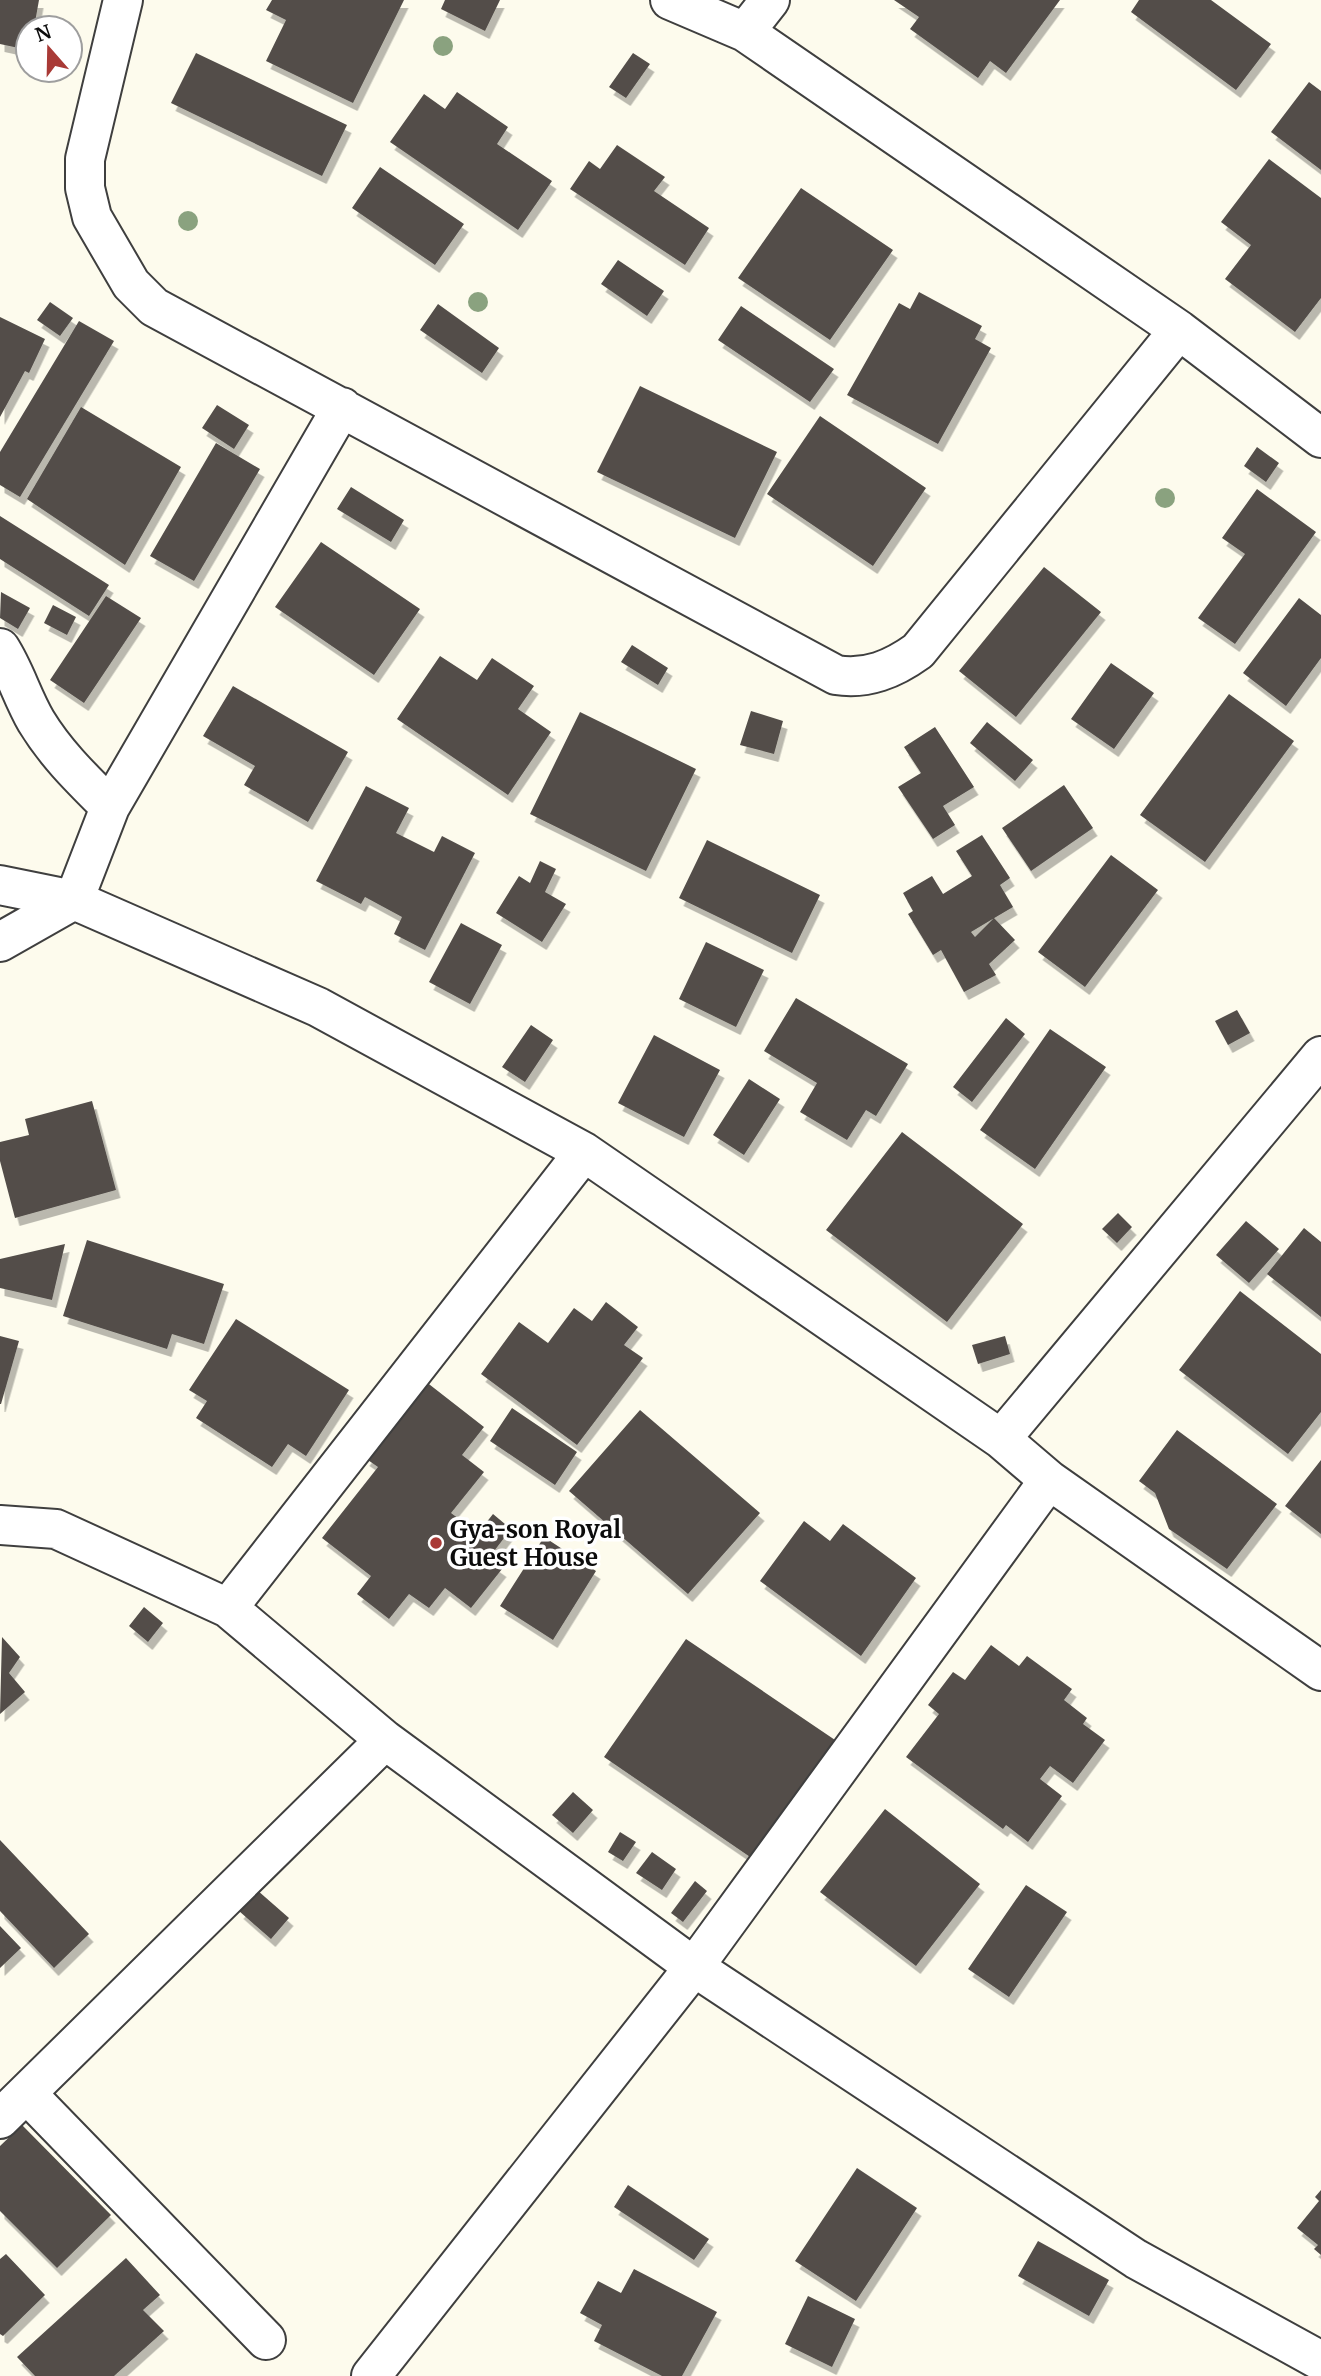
<svg xmlns="http://www.w3.org/2000/svg" width="1321" height="2376" font-family="Merriweather,serif">
	<style>
		.building { fill: #534e4a; filter: url(#shadow) }
		.lines { fill: none; stroke-linecap: round; stroke-linejoin: round }
		.minor-casing { stroke: #3f3f3f; stroke-width: 42 }
		.minor { stroke: #fff; stroke-width: 38 }
		.tree { fill: #8aa27f }
		.poi-dot { fill: #a93a36; stroke: #fff; stroke-width: 2.5 }
		.labels { text-anchor: middle; dominant-baseline: central; stroke-width: 7; stroke-linejoin: round; paint-order: stroke }
		.poi-label { font-size: 24px; font-weight: bold; fill: #0c0c0c; stroke: #fff; text-anchor: start }
	</style>
	<defs>
		<filter id="shadow"><feDropShadow dx="4.5" dy="8" stdDeviation="0" flood-color="#0004"/></filter>
	</defs>
	<rect width="100%" height="100%" fill="#fdfbed"/>
	<path class="building" d="M0 0H39L34 28H28V50L0 44Z
		M272 0H404L353 103 266 61 286 20 266 10Z
		M445 0H500L485 31 441 9Z
		M894 0H1060L1006 73 990 61 978 78 910 29 919 17Z
		M1139 0H1211L1271 44 1236 90 1131 12Z
		M196 53 347 125 322 176 171 103Z
		M633 53 650 64 626 98 609 87Z
		M1309 82 1321 91V170L1271 132Z
		M457 92 508 127 497 144 552 181 518 230 390 142 424 94 445 109Z
		M617 145 665 177 654 191 709 228 685 265 570 189 589 161 600 169Z
		M1269 159 1321 198V298L1295 332 1225 279 1251 245 1221 222Z
		M380 167 464 224 435 265 352 208Z
		M801 188 893 250 830 340 738 278Z
		M618 260 664 291 647 316 601 284Z
		M919 292 982 326 975 339 991 348 938 444 847 395 899 303 910 309Z
		M50 302 73 318 60 336 37 320Z
		M438 304 499 348 482 373 420 330Z
		M741 306 834 369 810 402 718 340Z
		M0 317 45 339 29 373 25 371 0 417Z
		M79 321 114 341 20 497 0 485V452Z
		M640 386 777 452 735 538 597 472Z
		M217 405 249 425 234 449 202 428Z
		M81 407 181 467 125 565 27 499Z
		M820 416 926 488 873 566 767 494Z
		M216 443 260 469 194 581 150 556Z
		M1257 447 1279 463 1266 482 1244 466Z
		M351 487 404 520 391 542 337 509Z
		M1257 489 1316 532 1235 644 1198 618 1245 554 1222 538Z
		M0 516 109 585 89 616 0 559Z
		M321 542 420 609 374 675 275 607Z
		M1044 567 1101 612 1016 717 959 671Z
		M1 592 30 608 18 629 0 618Z
		M106 596 141 618 84 703 50 680Z
		M1299 598 1321 615V658L1286 706 1243 673Z
		M53 605 76 617 67 635 44 623Z
		M632 645 668 668 658 685 621 662Z
		M440 656 477 680 492 658 534 686 518 709 551 732 508 795 397 719Z
		M1111 663 1154 693 1114 749 1071 719Z
		M233 686 348 752 308 822 244 785 255 766 203 736Z
		M1229 694 1294 741 1205 862 1140 815Z
		M751 711 783 721 774 754 740 745Z
		M580 712 696 769 646 871 530 814Z
		M987 722 1033 760 1015 781 970 743Z
		M935 727 974 787 943 806 955 825 933 839 898 787 921 773 904 747Z
		M1064 785 1093 828 1031 871 1002 828Z
		M366 786 409 808 396 833 434 852 442 836 475 853 425 950 394 934 402 917 365 897 361 904 316 881Z
		M982 835 1010 878 1000 885 1013 907 996 917 971 932 975 937 994 918 1015 940 989 964 996 975 964 992 941 950 933 955 908 914 913 911 903 893 932 876 943 894 972 876 956 851Z
		M707 840 820 895 792 953 679 898Z
		M1111 855 1158 890 1085 987 1038 952Z
		M540 861 556 869 545 892 566 904 542 942 496 913 519 876 530 883Z
		M461 923 502 945 470 1004 429 982Z
		M706 942 764 970 736 1027 679 999Z
		M796 998 908 1064 876 1116 866 1110 847 1140 800 1112 817 1083 764 1051Z
		M1237 1010 1250 1033 1228 1045 1215 1021Z
		M1006 1018 1025 1034 972 1102 953 1087Z
		M531 1025 553 1040 525 1082 502 1067Z
		M1050 1029 1106 1067 1035 1169 980 1130Z
		M654 1035 720 1070 684 1137 618 1103Z
		M749 1079 780 1099 744 1155 713 1135Z
		M92 1101 116 1190 15 1218 0 1161V1142L29 1135 25 1119Z
		M902 1132 1023 1224 947 1322 826 1230Z
		M1118 1213 1132 1227 1117 1243 1102 1229Z
		M1246 1221 1279 1249 1249 1283 1216 1255Z
		M1304 1228 1321 1242V1317L1267 1274Z
		M87 1240 224 1284 204 1344 172 1334 167 1349 63 1316Z
		M65 1244 52 1300 0 1288V1259Z
		M1240 1291 1321 1354V1412L1288 1454 1179 1370Z
		M606 1302 638 1327 624 1345 643 1358 577 1445 481 1374 519 1322 548 1343 574 1308 592 1321Z
		M236 1319 349 1390 306 1456 288 1444 272 1467 196 1418 207 1401 189 1390Z
		M0 1336 19 1341 1 1404H0Z
		M1005 1336 1010 1354 978 1364 972 1345Z
		M425 1381 484 1427 462 1455 484 1472 451 1513 478 1533 493 1514 511 1529 488 1559 502 1569 471 1608 445 1588 429 1608 409 1594 389 1619 357 1594 371 1576 322 1538 378 1467 365 1458Z
		M512 1408 577 1452 555 1485 490 1441Z
		M640 1410 760 1513 688 1594 569 1491Z
		M1177 1430 1277 1504 1227 1569 1169 1529 1155 1493 1139 1481Z
		M1321 1460V1534L1285 1506Z
		M804 1521 830 1541 843 1524 916 1578 861 1656 760 1581Z
		M544 1537 596 1571 553 1640 500 1606Z
		M144 1607 163 1623 148 1642 129 1626Z
		M2 1637 20 1657 9 1673 25 1692 0 1714Z
		M686 1639 838 1742 756 1861 604 1757Z
		M991 1645 1019 1666 1027 1656 1072 1689 1064 1700 1087 1718 1083 1724 1105 1740 1073 1783 1050 1766 1040 1779 1062 1796 1028 1842 1006 1825 1003 1829 906 1757 939 1714 928 1705 953 1672 965 1680Z
		M573 1792 593 1810 573 1833 552 1815Z
		M885 1809 980 1884 916 1966 820 1892Z
		M620 1832 636 1842 623 1861 608 1852Z
		M0 1840 89 1934 54 1968 0 1911Z
		M652 1852 676 1869 662 1890 636 1873Z
		M695 1881 707 1891 683 1922 671 1913Z
		M1026 1885 1067 1912 1009 1997 968 1969Z
		M257 1890 289 1918 271 1939 239 1911Z
		M0 1926 21 1948 0 1968Z
		M22 2125 111 2215 57 2268 0 2211V2146Z
		M857 2168 917 2208 856 2301 795 2261Z
		M628 2185 709 2239 694 2260 614 2207Z
		M1321 2190V2255L1314 2249 1318 2245 1297 2228 1319 2201 1315 2197Z
		M1038 2241 1109 2280 1089 2316 1018 2276Z
		M6 2254 45 2295 3 2336 0 2334V2259Z
		M126 2258 160 2295 143 2310 164 2331 114 2376H35L17 2357Z
		M634 2269 717 2312 682 2376H662L594 2341 602 2325 580 2313 598 2281 621 2293Z
		M808 2296 855 2319 832 2367 785 2344Z"/>
	<g class="lines">
		<defs>
			<path id="minor" d="M123 0 85 159V188L92 217 131 284 154 307 836 675C867 680 893 669 918 651L1179 330
				M670 0 745 32 1179 330 1321 438
				M745 32 770 0
				M0 648C15 671 22 697 36 721 56 754 82 779 110 807
				M0 885 74 900 318 1007 584 1152 1001 1439 1049 1480 1321 1671
				M0 942 74 900 110 807 342 407
				M1001 1439 1321 1056
				M0 1525 56 1529 228 1608 385 1740 694 1967 1136 2259 1321 2361
				M228 1608 584 1152
				M27 2094 266 2340
				M0 2119 385 1740
				M371 2376 694 1967 1049 1480"/>
		</defs>
		<use href="#minor" class="minor-casing"/>
		<use href="#minor" class="minor"/>
	</g>
	<g class="tree">
		<circle cx="443" cy="46" r="10"/>
		<circle cx="188" cy="221" r="10"/>
		<circle cx="478" cy="302" r="10"/>
		<circle cx="1165" cy="498" r="10"/>
	</g>
	<circle class="poi-dot" cx="436" cy="1543" r="7"/>
	<g class="labels">
		<g class="poi-label">
			<text x="450" y="1529">Gya-son Royal<tspan x="450" dy="28">Guest House</tspan></text>
		</g>
	</g>
	<g transform="translate(49 49) rotate(340)"><circle r="33" fill="#ffffff" stroke="#9e9e9e" stroke-width="2"/>
	<path d="M0-5L12 26L0 18L-12 26Z" fill="#a93a36"/>
	<text y="-10" font-size="19" font-weight="bold" text-anchor="middle" fill="#0c0c0c">N</text>
	</g>
</svg>
